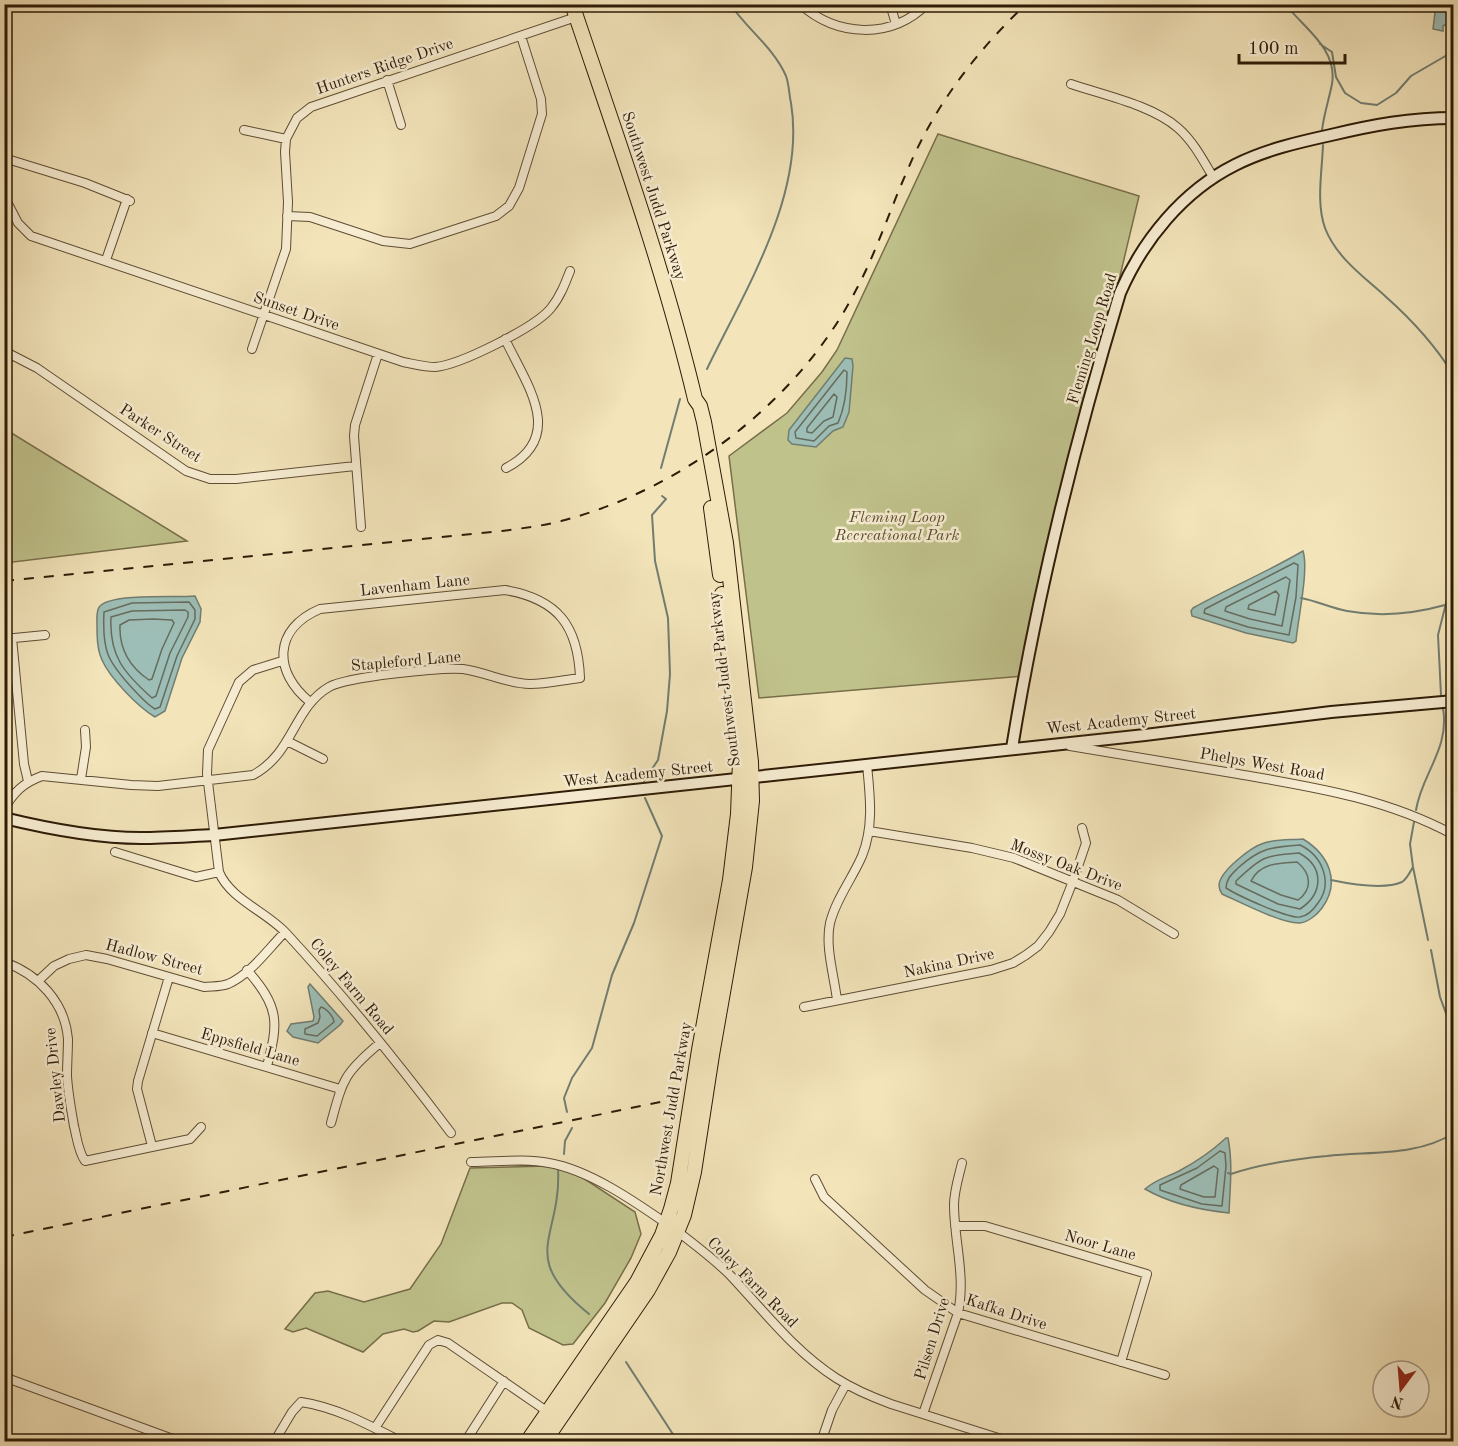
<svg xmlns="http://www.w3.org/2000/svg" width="1458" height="1446" font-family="'Old Standard TT',serif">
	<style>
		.green { fill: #c0c28c; stroke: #776e4a; stroke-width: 1.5 }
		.water { fill: #9dbeb6; stroke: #717d70; stroke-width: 1.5 }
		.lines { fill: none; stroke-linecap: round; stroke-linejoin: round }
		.shore { stroke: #666c5e; stroke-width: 1.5 }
		.stream { stroke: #717d70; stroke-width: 2 }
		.street-casing { stroke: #5f4d34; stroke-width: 10 }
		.secondary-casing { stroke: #2e1b07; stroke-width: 14 }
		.highway-casing { stroke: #2e1b07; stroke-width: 16 }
		.street { stroke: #f7edd2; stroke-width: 8 }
		.secondary { stroke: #f7edd2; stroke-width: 10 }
		.highway { stroke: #f3e4ba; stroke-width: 14 }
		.rail { stroke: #2e1b07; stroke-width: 2; stroke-dasharray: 10 10; stroke-linecap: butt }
		.labels { text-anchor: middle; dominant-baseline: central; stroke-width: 5; stroke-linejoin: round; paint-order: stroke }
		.street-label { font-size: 16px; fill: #2e1b07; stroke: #f7edd2 }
		.park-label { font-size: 16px; font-style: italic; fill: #5a4d2f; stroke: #f7edd2 }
	</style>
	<rect width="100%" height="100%" fill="#f3e4ba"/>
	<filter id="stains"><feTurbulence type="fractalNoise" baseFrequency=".00333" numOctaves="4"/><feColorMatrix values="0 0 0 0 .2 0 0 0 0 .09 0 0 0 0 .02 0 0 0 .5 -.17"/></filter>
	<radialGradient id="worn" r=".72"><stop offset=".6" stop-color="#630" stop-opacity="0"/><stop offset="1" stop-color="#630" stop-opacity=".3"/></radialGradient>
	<path class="green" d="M938 134 1139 196 1025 676 759 698 729 456 787 413 822 372 837 350Z
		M4 429H5L187 541 5 563Z
		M548 1166 571 1170 635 1212 641 1234 631 1258 605 1303 573 1344 563 1345 529 1328 522 1310 512 1303H502L449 1322 434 1321 418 1331 413 1332 404 1329 383 1334 363 1352 306 1328 293 1332 285 1329 315 1293 328 1291 364 1302 410 1289 441 1244 470 1168Z"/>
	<path class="water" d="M1436 5 1446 7 1445 12 1451 16 1450 22 1443 26V31L1433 29Z
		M845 358 852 359 853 366 849 412 843 427 833 431 816 447 792 444 788 440 789 430Z
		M1303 551C1309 570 1298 618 1296 641L1293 643 1246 633 1192 616 1191 611 1193 608C1229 588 1267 572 1303 551Z
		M195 596 201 609 200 622 182 658 165 711 155 717C138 707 110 678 102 660 97 649 97 636 97 624 97 619 96 610 100 606 113 593 175 598 195 596Z
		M1303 839C1329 855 1341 882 1322 908 1317 915 1308 922 1300 923 1282 924 1240 902 1222 894 1220 891 1219 889 1219 885 1220 871 1251 847 1264 843 1276 839 1290 840 1303 839Z
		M310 984 343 1021 340 1025 318 1043 293 1037 287 1031 291 1024 313 1021 314 1017 308 987Z
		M1226 1138H1228C1233 1163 1230 1188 1229 1213 1200 1210 1171 1204 1145 1189 1155 1180 1167 1177 1179 1171 1196 1162 1212 1151 1226 1138Z"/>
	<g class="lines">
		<path class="shore" d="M844 370 847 372C847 389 845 407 838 423L829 426 814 441 796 438 795 432Z
			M834 394 837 397 833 417 824 421 812 433 807 432V428Z
			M1294 563 1298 565 1296 597 1289 635 1248 627 1204 613 1205 609Z
			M1286 577 1290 580 1282 626 1250 619 1225 611 1226 607Z
			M1276 591 1279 595 1275 615 1248 609 1249 605Z
			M189 602 195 610V619L177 656 160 707 155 709C146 704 141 697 134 690 107 661 102 651 104 612L132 603Z
			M185 610 188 612V617L170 653 156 696 152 698C124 673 109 656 111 617L132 611Z
			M153 619 172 620 174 623 162 649 152 679 149 680C130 667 119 648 120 625L129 620Z
			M1300 845C1323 856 1333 883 1318 903 1314 909 1307 916 1300 917 1288 919 1237 895 1226 888 1226 879 1232 874 1238 868 1260 848 1271 847 1300 845Z
			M1299 853C1325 867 1323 894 1300 909L1278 904 1236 884V881C1261 857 1265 855 1299 853Z
			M1297 862C1311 873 1313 889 1298 900L1281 895 1251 881C1260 863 1279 863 1297 862Z
			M321 1007C326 1008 334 1017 334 1022L317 1036 305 1034V1029L318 1023 320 1017 319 1010Z
			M1220 1151 1225 1153 1226 1166 1222 1206 1202 1204 1160 1190V1185L1197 1168Z
			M1214 1166 1218 1169 1215 1197H1204L1180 1189 1181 1185Z"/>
		<path class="stream" d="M338 4 352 9 367 4
			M1285 4C1304 28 1338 49 1332 84 1329 99 1324 114 1322 130
			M1320 44 1332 52 1336 77 1345 93 1361 103 1377 105 1396 93 1411 76 1454 51
			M1323 145C1322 172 1316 203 1325 228 1336 257 1363 276 1385 296 1411 319 1436 346 1454 376
			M707 369C745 290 806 194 791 103 789 94 789 84 786 76 774 48 747 29 730 4
			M661 468 680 399
			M1301 598C1317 601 1331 608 1347 611 1380 617 1413 614 1445 605
			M1441 695 1438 635 1454 572
			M644 781 658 760 667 711 670 674 668 618 655 561 652 515 666 499 662 496
			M1416 810C1422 773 1450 749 1443 708
			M1414 822 1410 844 1413 867 1428 940
			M1331 880C1350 884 1384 890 1402 882 1407 879 1410 872 1413 867
			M1431 950 1440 997 1454 1035
			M567 1112 564 1098 572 1078 592 1048 612 975 634 923 662 836 645 798
			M564 1154 565 1141 572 1128
			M558 1168C562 1239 516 1255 589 1314
			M1228 1173 1231 1174C1261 1164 1295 1159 1327 1156 1369 1151 1416 1157 1454 1133
			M626 1362 678 1442"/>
		<defs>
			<path id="street" d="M800 4C837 37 891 40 927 4
				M890 4 896 24
				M387 80 401 125
				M1071 84C1103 95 1152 105 1178 128 1193 141 1203 160 1213 177
				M244 130 286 139
				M4 158 85 183 130 201
				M4 196 18 223 31 236 403 362C414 364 424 367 435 367 460 365 536 327 551 308 560 297 565 284 570 271
				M287 216 310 217 383 241 410 244 496 216 509 206 519 188 542 114 541 99 521 36
				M106 260 127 199
				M505 339C526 384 567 436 506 468
				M252 349 286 249 288 202 285 152 286 139 297 118 311 107 576 17
				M4 351 37 368 186 471 210 479H236L355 466
				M361 527 354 436 355 425 378 354
				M12 638 24 764 28 781
				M4 639 45 635
				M282 661 253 670 239 682 208 750 207 774 219 872C230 899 267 912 286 933 345 997 399 1064 451 1133
				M287 741 323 759
				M1070 746C1126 755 1182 765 1238 774 1313 787 1386 798 1454 835
				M81 779 86 747 85 730
				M4 809C14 792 23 783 42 776L131 785 158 786 253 775C294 753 293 708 329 687 346 677 442 667 463 669 486 672 507 684 530 684 546 684 563 680 580 678 578 626 558 599 505 590L320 609C273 629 273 672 310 702
				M869 831 972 848 1014 858 1118 900 1174 934
				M115 852 196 877 219 872
				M4 962C38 974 65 1002 68 1039 68 1051 67 1064 67 1076 68 1093 71 1109 74 1126 77 1138 78 1151 85 1161L190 1139 201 1127
				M247 970C279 1006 279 1022 267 1066
				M39 980 54 966 69 959 86 955 107 959 204 987C212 986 220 987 228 984 251 974 268 949 285 932
				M837 1000C834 975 825 947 830 923 836 899 852 879 862 856 874 826 870 796 867 765
				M804 1007 991 970 1013 963 1026 955 1038 946 1049 932 1060 914 1073 881 1086 843 1082 828
				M152 1033 340 1089
				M331 1123C343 1079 344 1073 380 1043
				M152 1146 137 1089 138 1081 169 977
				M471 1162C496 1162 524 1158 549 1163 589 1170 634 1201 667 1224
				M815 1179 824 1197 925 1290 958 1313 1165 1375
				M955 1226H985L1147 1274 1121 1362
				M677 1231C695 1245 714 1259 730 1275 764 1311 794 1351 836 1378 853 1389 872 1397 891 1404L1011 1442
				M4 1377 181 1442
				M923 1414 958 1313C966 1276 954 1241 954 1205 954 1191 959 1176 962 1163
				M375 1428 429 1345 438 1340 448 1343 548 1412
				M274 1442 292 1412 301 1402C336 1407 371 1426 402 1442
				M465 1442 504 1381
				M821 1442 832 1410 846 1384"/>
			<path id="secondary" d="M1012 748C1037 594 1075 442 1120 293 1143 240 1183 191 1235 165 1264 150 1299 142 1331 135 1373 125 1410 118 1454 118
				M4 818C49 829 95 838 141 838 165 838 190 836 214 835L1145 735 1331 712 1454 701"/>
			<path id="highway" d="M711 508 720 575
				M527 1442 637 1282 662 1235 671 1209 678 1183 699 1050 730 880 738 814 740 761 722 594
				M544 1442 648 1290 669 1252 684 1215 694 1172 712 1055 745 867 752 801 751 762 726 543 704 422 700 406 695 399C663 265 616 135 572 4"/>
		</defs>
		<use href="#street" class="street-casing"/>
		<use href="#secondary" class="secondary-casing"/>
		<use href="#highway" class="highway-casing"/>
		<use href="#street" class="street"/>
		<use href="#secondary" class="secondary"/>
		<use href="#highway" class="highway"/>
		<path class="rail" d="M4 581 502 531C523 528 544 526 565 520 684 488 799 401 856 290 877 251 890 209 908 169 935 105 976 52 1026 4
			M4 1237 675 1099"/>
	</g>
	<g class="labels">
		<g class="street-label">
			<text transform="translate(385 67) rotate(-19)">Hunters Ridge Drive</text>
			<text transform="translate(653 196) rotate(72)">Southwest Judd Parkway</text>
			<text transform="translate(296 312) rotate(19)">Sunset Drive</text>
			<text transform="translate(1093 339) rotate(-73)">Fleming Loop Road</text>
			<text transform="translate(160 434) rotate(33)">Parker Street</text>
			<text transform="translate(415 586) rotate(-6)">Lavenham Lane</text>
			<text transform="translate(406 662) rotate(-5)">Stapleford Lane</text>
			<text transform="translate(725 679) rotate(-97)">Southwest Judd Parkway</text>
			<text transform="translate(1121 722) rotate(-6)">West Academy Street</text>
			<text transform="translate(1262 765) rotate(10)">Phelps West Road</text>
			<text transform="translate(638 775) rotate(-6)">West Academy Street</text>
			<text transform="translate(1066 866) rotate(21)">Mossy Oak Drive</text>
			<text transform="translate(154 958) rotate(15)">Hadlow Street</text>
			<text transform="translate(949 964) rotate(-12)">Nakina Drive</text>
			<text transform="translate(351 987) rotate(50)">Coley Farm Road</text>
			<text transform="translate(250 1048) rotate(16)">Eppsfield Lane</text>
			<text transform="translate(56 1075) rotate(-96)">Dawley Drive</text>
			<text transform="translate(672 1109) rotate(-80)">Northwest Judd Parkway</text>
			<text transform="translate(1100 1246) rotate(16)">Noor Lane</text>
			<text transform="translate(752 1283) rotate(45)">Coley Farm Road</text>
			<text transform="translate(1006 1313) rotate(18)">Kafka Drive</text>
			<text transform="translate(933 1339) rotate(-73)">Pilsen Drive</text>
		</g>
		<g class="park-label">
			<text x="897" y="518">Fleming Loop<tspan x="897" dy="18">Recreational Park</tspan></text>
		</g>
	</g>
	<rect width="1458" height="1446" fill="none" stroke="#f3e4ba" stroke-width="24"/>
	<rect x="6" y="6" width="1446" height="1434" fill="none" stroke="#2e1b07" stroke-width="3"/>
	<rect x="12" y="12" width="1434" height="1422" fill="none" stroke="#2e1b07" stroke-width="1.5"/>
	<g transform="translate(1401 1389) rotate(196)"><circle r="28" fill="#f7edd2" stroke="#a79981" stroke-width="1.5"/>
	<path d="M0-4.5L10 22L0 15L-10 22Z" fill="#8f2418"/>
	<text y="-9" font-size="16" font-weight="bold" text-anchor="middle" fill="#2e1b07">N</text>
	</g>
	<path d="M1239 54v9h106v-9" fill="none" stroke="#2e1b07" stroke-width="3"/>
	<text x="1248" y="54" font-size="18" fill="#2e1b07" stroke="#f7edd2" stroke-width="4.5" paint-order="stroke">100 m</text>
	<rect width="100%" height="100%" filter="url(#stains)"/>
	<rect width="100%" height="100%" fill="url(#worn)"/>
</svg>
